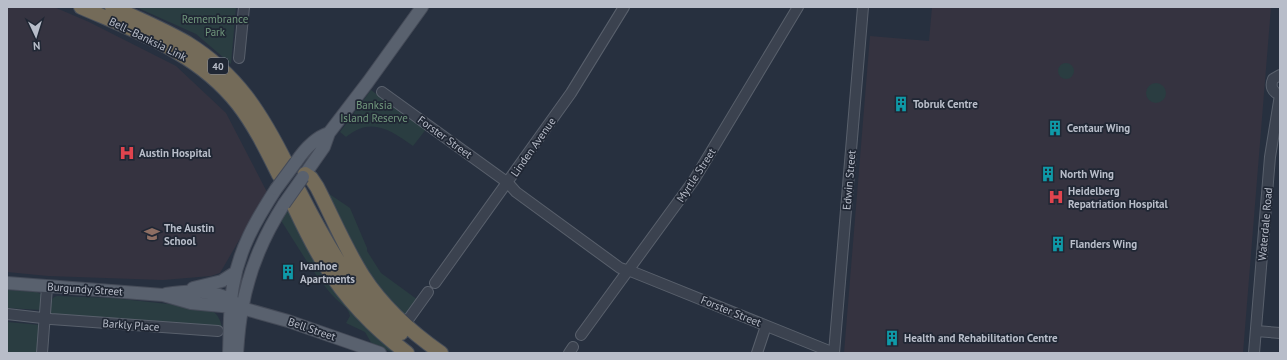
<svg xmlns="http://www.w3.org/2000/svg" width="1287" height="360" font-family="'PT Sans',sans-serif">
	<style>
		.medical { fill: #353340 }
		.green { fill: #2a3d41 }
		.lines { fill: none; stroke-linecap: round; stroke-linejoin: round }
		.minor-casing { stroke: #59606c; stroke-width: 12 }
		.major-casing { stroke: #454b58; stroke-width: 14 }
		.highway-casing { stroke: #464d59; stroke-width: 16 }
		.minor { stroke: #3b424f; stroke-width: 10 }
		.major { stroke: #59616e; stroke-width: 12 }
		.highway { stroke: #746b59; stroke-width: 14 }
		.major-bridge-casing { stroke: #454b58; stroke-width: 14; stroke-linecap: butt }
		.major-bridge { stroke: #59616e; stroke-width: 12 }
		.labels { text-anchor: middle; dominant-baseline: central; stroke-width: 3.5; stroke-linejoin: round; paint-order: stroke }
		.shield { fill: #202734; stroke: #8a909c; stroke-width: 1 }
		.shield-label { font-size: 10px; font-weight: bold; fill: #b8bdc9 }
		.park-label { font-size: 11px; fill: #71987d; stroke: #202734 }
		.street-label { font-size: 11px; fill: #b8bdc9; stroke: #202734 }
		.poi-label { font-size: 11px; font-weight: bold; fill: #b8bdc9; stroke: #202734; text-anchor: start }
	</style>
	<rect width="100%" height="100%" fill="#27303f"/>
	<path class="medical" d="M7 7H54L89 22 176 66 226 113 267 192 220 273 211 276 163 280 48 276 7 272Z
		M932 7H1271L1243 353H844L870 36 929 41Z"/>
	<path class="green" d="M136 7H236L231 64 196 34Z
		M1058 71a8 8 0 1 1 16 0a8 8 0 1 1-16 0Z
		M1146 93a10 10 0 1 1 20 0a10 10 0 1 1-20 0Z
		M371 90 383 99 387 100 427 128 413 146C391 130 371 116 346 137L340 132Z
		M322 189 350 208 367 248V251L381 273 418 300 408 313 404 316 378 293Z
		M289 209 393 349 392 352 372 344 365 332 346 323 350 316C348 306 341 305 335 298 314 276 297 245 280 219Z
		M7 290 37 292 42 295 41 310 7 308Z
		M57 296 112 298 206 308C219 312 221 322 224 334L50 314C50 307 49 298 57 296Z
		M8 322 40 325 38 353H7Z"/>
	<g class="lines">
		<defs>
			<path id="minor" d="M239 58 244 7
				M1280 75 1273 79C1270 86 1272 92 1280 95
				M382 92 508 183 516 192 620 268 633 272 834 353 863 7
				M435 283 571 93 624 7
				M7 314 51 319 218 331
				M405 324 428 292
				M1256 331 1280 333
				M581 335 694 180 798 7
				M42 353 47 287
				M569 353 573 347
				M757 353 766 326
				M1254 353 1270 157 1280 95"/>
			<path id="major" d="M296 162C304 150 314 138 329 133
				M303 177 324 147 329 133 368 82 422 7
				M7 283 163 295 191 303 242 308 288 321 380 353
				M193 288 222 281 236 272
				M166 294C189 290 218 289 237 304
				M229 353C230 331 229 308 233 286 239 249 256 220 276 189
				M237 353C238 339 239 324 242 310 248 272 263 237 284 204"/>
			<path id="highway" d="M81 7C138 32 198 53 238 104 255 126 267 151 279 175
				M112 7C137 18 163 29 187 43 237 74 261 113 287 165
				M305 174 311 178 317 187C332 216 345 248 363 276 383 307 411 332 441 353
				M299 191C326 244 354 295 401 333
				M292 202C302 223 312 245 325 265 346 299 375 329 407 353"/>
		</defs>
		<use href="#minor" class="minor-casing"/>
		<use href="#major" class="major-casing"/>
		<use href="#highway" class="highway-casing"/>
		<use href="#minor" class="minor"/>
		<use href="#major" class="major"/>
		<use href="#highway" class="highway"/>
		<defs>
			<path id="major-bridge" d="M276 189 296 162
				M284 204 303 177"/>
		</defs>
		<use href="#major-bridge" class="major-bridge-casing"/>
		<use href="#major-bridge" class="major-bridge"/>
	</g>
	<defs>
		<symbol id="building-bare" viewBox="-9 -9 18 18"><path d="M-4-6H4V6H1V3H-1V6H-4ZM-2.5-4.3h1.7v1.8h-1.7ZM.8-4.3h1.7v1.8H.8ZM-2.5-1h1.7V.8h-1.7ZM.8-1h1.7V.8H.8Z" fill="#0f9aa8" stroke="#202734" stroke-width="2.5" paint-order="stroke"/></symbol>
		<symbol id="hospital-bare" viewBox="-9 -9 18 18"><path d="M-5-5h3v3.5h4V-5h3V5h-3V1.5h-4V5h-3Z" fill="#e0444e" stroke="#202734" stroke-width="2.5" paint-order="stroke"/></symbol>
		<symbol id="school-bare" viewBox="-9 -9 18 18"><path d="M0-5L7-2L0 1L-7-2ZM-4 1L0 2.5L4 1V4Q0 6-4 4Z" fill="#8d6e63" stroke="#202734" stroke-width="2.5" paint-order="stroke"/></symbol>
	</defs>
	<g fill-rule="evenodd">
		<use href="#building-bare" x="890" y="93" width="22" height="22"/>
		<use href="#building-bare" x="1044" y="117" width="22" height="22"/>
		<use href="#hospital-bare" x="116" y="142" width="22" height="22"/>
		<use href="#building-bare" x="1037" y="163" width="22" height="22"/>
		<use href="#hospital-bare" x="1045" y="186" width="22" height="22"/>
		<use href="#school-bare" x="141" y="223" width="22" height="22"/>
		<use href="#building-bare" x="1047" y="233" width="22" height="22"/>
		<use href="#building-bare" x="277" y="261" width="22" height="22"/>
		<use href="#building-bare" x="881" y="327" width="22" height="22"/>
	</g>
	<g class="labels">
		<rect class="shield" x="208" y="58" width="20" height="16" rx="3"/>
		<g class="shield-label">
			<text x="218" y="66">40</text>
		</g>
		<g class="park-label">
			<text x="215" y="19">Remembrance<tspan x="215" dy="13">Park</tspan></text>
			<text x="374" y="105">Banksia<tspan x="374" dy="13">Island Reserve</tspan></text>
		</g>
		<g class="street-label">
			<text transform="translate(148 39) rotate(26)">Bell–Banksia Link</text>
			<text transform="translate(445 137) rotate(36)">Forster Street</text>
			<text transform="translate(533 147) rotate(-55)">Linden Avenue</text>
			<text transform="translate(696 175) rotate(-57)">Myrtle Street</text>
			<text transform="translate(849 180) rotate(-85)">Edwin Street</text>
			<text transform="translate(1265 224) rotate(-85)">Waterdale Road</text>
			<text transform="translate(85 289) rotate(4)">Burgundy Street</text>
			<text transform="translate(731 311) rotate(22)">Forster Street</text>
			<text transform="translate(131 325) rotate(4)">Barkly Place</text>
			<text transform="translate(312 329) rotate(19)">Bell Street</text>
		</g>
		<g class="poi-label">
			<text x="913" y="104">Tobruk Centre</text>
			<text x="1067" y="128">Centaur Wing</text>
			<text x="139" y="153">Austin Hospital</text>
			<text x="1060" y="174">North Wing</text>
			<text x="1068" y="191">Heidelberg<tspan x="1068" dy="13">Repatriation Hospital</tspan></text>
			<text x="164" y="228">The Austin<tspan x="164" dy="13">School</tspan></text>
			<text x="1070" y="244">Flanders Wing</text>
			<text x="300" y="266">Ivanhoe<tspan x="300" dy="13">Apartments</tspan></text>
			<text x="904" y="338">Health and Rehabilitation Centre</text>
		</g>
	</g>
	<rect width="1287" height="360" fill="none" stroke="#b8bdc9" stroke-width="16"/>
	<g transform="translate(36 36) rotate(176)" stroke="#202734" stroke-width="3" paint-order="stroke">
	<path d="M0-3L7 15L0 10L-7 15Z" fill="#b8bdc9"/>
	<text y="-6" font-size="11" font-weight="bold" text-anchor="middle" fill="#b8bdc9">N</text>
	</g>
</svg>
